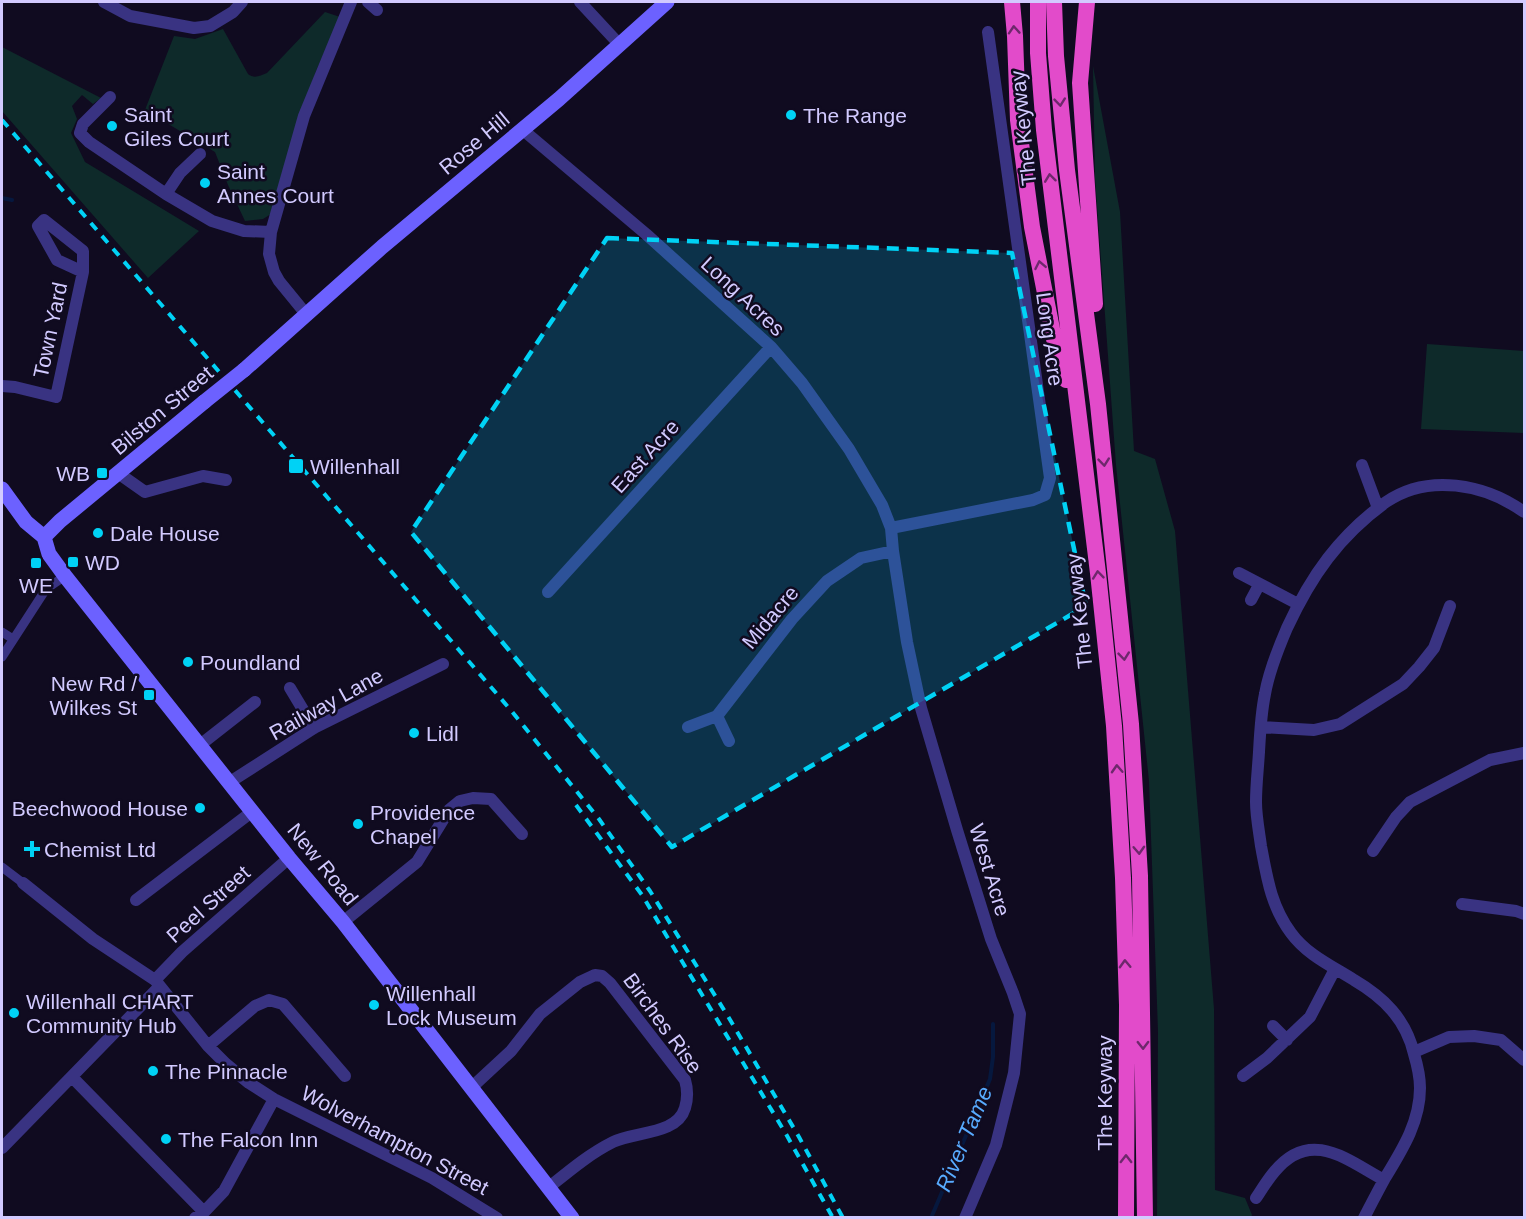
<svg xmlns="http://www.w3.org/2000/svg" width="1526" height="1219" font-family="Arial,sans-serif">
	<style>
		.green { fill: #0e2a2a }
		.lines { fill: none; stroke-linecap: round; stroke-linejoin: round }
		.stream { stroke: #06183e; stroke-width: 4 }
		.pedestrian { stroke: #393382; stroke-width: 9 }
		.minor { stroke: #393382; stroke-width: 12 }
		.secondary { stroke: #6c61ff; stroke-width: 15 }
		.trunk { stroke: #e24bca; stroke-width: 16 }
		.rail { stroke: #00d2f5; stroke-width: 4; stroke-dasharray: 9 8; stroke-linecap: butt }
		.secondary-bridge { stroke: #6c61ff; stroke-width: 15 }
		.oneway { stroke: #6e286c }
		.marked { fill: #00d2f5; fill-opacity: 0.2; stroke: #00d2f5; stroke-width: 4.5; stroke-dasharray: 12 8; stroke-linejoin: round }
		.poi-dot { fill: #00d2f5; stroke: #100b20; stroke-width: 2 }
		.labels { text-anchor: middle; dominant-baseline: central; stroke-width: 5; stroke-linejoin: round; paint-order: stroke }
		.poi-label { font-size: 21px; fill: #d2caff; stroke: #100b20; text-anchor: start }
		.street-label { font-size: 21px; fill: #d2caff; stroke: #100b20 }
		.water-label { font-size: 22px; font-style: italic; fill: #58abff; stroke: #100b20 }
	</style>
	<rect width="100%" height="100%" fill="#100b20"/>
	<path class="green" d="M325 12 340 17 316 71 271 214 263 219 245 221 228 185 215 152 145 110 174 36 195 39 223 29 248 74C254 79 260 76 267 73Z
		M2 47 101 98 93 104 82 95 72 106 77 119 71 133 85 162 199 231 148 278 2 111Z
		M1093 66 1120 212 1134 451 1155 459 1175 531 1214 1009 1215 1190 1245 1198 1252 1215 1251 1217H1157L1158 1031 1149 781 1116 465 1095 178Z
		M1427 344 1524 351V433L1421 429Z"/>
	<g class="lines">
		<path class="stream" d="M2 198 12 200
			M931 1218 990 1079 993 1057V1024"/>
		<path class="pedestrian" d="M2 632 13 639
			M2 657 46 589 65 576
			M2 867 23 883"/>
		<path class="minor" d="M104 2 130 16 194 28 210 26 233 12 242 2
			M368 2 377 10
			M580 2 619 44
			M110 97 83 124 80 133 89 142 166 194 212 221 244 231 271 232
			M523 130 646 234 771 347 802 383 849 449 882 505 891 528 893 551 907 642 921 708 957 830 991 939 1013 993 1020 1014 1014 1073 996 1145 965 1218
			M166 194 180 173 200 154
			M306 314 279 281 274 272 269 254 271 232 304 116 351 2
			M2 386 15 387 56 397 83 272 57 260 38 226 44 220 83 251V272
			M1362 465 1378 508
			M118 473 145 492 203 476 226 480
			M891 528 1033 500 1045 495 1050 478 988 32
			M1239 573 1298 604
			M548 592 771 347
			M1251 600 1259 585
			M290 688 314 728
			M688 727 717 716
			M1261 727 1314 730 1340 724 1403 684 1419 667 1434 648 1450 606
			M729 741 717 716 792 619 827 581 861 558 893 551
			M200 745 255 702
			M230 782 314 728 443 664
			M1373 851 1396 817 1410 802 1490 760 1524 753
			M23 883 93 939 155 980 208 1046 226 1064 249 1083 274 1099 432 1178 497 1218
			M136 900 253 811
			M1462 904 1516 911 1524 914
			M343 922 417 862 449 810 460 801 473 798 491 799 522 834
			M155 980 182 952 289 858
			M1273 1026 1287 1040
			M208 1046 255 1006 269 1000 283 1004 345 1076
			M1414 1052 1449 1037 1474 1036 1501 1040 1524 1060
			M1243 1076 1267 1058 1310 1017 1335 969
			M72 1077 204 1212
			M471 1088 511 1051 540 1014 580 982 595 975 602 976 610 983 685 1080C688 1090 688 1098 685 1108 677 1135 635 1131 613 1142 589 1154 569 1171 548 1188
			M2 1148 160 986
			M1256 1198C1262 1189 1268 1179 1275 1171 1311 1128 1347 1160 1384 1180
			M195 1218 204 1212 224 1191 274 1099
			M1364 1218C1371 1204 1378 1191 1385 1178 1402 1150 1420 1122 1420 1088 1420 1077 1417 1064 1414 1054 1406 1019 1383 997 1354 980 1332 966 1307 955 1291 933 1271 906 1267 878 1261 846 1259 831 1256 816 1256 802 1256 785 1258 769 1259 752 1260 733 1261 713 1265 694 1269 671 1278 649 1287 628 1311 576 1339 536 1386 502 1428 473 1485 484 1524 512"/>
		<path class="secondary" d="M244 370 382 247 559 99 667 2
			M2 489 26 522 44 537
			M44 537 49 554 65 576 289 858 343 922 572 1218
			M44 537 60 521 204 402"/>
		<path class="trunk" d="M1012 2 1015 36 1018 120 1032 227 1054 339 1066 380
			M1038 2V53L1044 130 1098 573 1114 726 1123 878 1127 1005 1126 1218
			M1054 2 1056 56 1067 170 1098 404 1131 724 1140 876 1145 1218
			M1087 2 1080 83 1095 304"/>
		<path class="rail" d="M2 120 509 708 599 819 650 891 729 1018 799 1137 843 1218
			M576 805 642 895 786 1134 833 1218"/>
		<path class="secondary-bridge" d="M204 402 244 370"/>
	</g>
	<defs><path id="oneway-chevron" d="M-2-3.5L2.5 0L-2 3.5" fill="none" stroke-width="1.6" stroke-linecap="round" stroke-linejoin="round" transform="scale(1.5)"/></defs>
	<g class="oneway">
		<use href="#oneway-chevron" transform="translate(1014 30) rotate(-94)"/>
		<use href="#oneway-chevron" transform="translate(1060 102) rotate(84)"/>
		<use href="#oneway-chevron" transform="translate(1050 178) rotate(-97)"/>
		<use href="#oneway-chevron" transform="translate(1040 265) rotate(-101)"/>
		<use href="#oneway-chevron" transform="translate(1104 462) rotate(84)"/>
		<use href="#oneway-chevron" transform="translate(1098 575) rotate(-96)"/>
		<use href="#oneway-chevron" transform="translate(1124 656) rotate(84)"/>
		<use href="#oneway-chevron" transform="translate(1117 769) rotate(-93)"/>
		<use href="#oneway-chevron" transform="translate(1139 850) rotate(87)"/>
		<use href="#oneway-chevron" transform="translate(1125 964) rotate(-92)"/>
		<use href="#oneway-chevron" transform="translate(1143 1045) rotate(89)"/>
		<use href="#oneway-chevron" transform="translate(1126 1159) rotate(-90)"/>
	</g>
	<path class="marked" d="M607 238 1012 253 1086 606 672 847 411 532Z"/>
	<g class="poi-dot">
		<circle cx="791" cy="115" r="6"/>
		<circle cx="112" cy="126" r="6"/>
		<circle cx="205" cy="183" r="6"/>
		<rect x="288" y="458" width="16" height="16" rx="3"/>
		<rect x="96" y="467" width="12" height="12" rx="3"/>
		<circle cx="98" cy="533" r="6"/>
		<rect x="67" y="556" width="12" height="12" rx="3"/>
		<rect x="30" y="557" width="12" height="12" rx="3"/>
		<circle cx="188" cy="662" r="6"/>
		<rect x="143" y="689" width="12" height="12" rx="3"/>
		<circle cx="414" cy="733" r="6"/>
		<circle cx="200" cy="808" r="6"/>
		<circle cx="358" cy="824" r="6"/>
		<path d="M29 840h6v6h6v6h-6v6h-6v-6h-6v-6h6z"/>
		<circle cx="374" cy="1005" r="6"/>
		<circle cx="14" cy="1013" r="6"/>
		<circle cx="153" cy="1071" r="6"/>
		<circle cx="166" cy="1139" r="6"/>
	</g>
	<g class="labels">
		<g class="poi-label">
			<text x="124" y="114">Saint<tspan x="124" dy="24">Giles Court</tspan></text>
			<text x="803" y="115">The Range</text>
			<text x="217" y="171">Saint<tspan x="217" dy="24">Annes Court</tspan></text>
			<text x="310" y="466">Willenhall</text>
			<text x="90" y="473" text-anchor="end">WB</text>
			<text x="110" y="533">Dale House</text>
			<text x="85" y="562">WD</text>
			<text x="36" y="585" text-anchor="middle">WE</text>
			<text x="200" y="662">Poundland</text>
			<text x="137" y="683" text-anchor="end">New Rd /<tspan x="137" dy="24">Wilkes St</tspan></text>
			<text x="426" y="733">Lidl</text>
			<text x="188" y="808" text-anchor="end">Beechwood House</text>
			<text x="370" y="812">Providence<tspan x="370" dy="24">Chapel</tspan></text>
			<text x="44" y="849">Chemist Ltd</text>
			<text x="386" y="993">Willenhall<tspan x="386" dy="24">Lock Museum</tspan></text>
			<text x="26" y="1001">Willenhall CHART<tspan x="26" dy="24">Community Hub</tspan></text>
			<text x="165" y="1071">The Pinnacle</text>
			<text x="178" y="1139">The Falcon Inn</text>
		</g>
		<g class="street-label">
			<text transform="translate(1023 128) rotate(-96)">The Keyway</text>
			<text transform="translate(474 143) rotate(-40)">Rose Hill</text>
			<text transform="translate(743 296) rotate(43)">Long Acres</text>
			<text transform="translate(50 330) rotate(-78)">Town Yard</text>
			<text transform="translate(1050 339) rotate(82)">Long Acre</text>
			<text transform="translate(162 410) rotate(-40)">Bilston Street</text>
			<text transform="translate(645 456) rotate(-48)">East Acre</text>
			<text transform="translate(1079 611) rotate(-96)">The Keyway</text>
			<text transform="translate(770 617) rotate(-50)">Midacre</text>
			<text transform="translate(326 704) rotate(-29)">Railway Lane</text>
			<text transform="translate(323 864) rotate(51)">New Road</text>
			<text transform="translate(990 870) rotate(73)">West Acre</text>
			<text transform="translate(208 904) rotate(-42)">Peel Street</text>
			<text transform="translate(663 1023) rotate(54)">Birches Rise</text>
			<text transform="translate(1104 1093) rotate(-90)">The Keyway</text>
			<text transform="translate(395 1140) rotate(28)">Wolverhampton Street</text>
		</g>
		<g class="water-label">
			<text transform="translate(964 1139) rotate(-67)">River Tame</text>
		</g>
	</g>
	<rect width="1526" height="1219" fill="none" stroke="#d2caff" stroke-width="6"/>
</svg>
